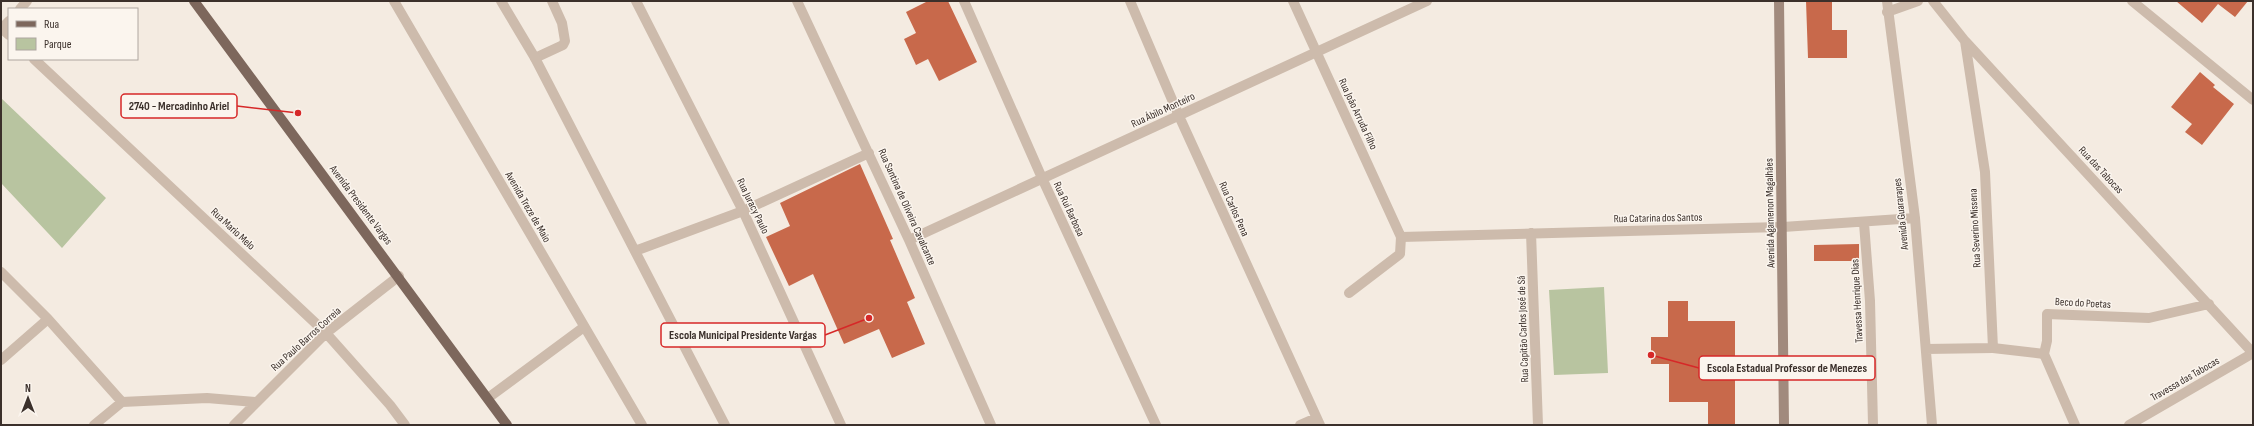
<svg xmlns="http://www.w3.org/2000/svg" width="2254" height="426" font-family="'Sofia Sans Condensed',sans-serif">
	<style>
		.green { fill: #b8c4a0 }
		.building { fill: #c8694b }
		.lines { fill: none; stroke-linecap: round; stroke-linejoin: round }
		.lane { stroke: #cdbbac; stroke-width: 10 }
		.street { stroke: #cdbbac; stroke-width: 10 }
		.secondary { stroke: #a18a7d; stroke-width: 10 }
		.primary { stroke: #7d675c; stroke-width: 10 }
		.labels { text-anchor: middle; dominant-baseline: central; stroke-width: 3; stroke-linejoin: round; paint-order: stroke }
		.street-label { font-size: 11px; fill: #3b302b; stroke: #fbf5ee }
		.leader { fill: none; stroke: #d62828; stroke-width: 1.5 }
		.callout-dot { fill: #d62828; stroke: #fbf5ee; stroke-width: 1.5 }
		.callout { fill: #fbf5ee; stroke: #d62828; stroke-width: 1.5 }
		.callout-label { font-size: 12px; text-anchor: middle; font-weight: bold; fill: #3b302b }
	</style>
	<rect width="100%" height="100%" fill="#f4ebe1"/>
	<path class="green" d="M1 98 106 198 62 248 1 183Z
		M1604 287 1608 373 1554 375 1549 290Z"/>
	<path class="building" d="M928 1H948L977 62 939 81 928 59 916 65 904 39 916 33 906 12Z
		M1806 1H1832V30H1847V58H1808Z
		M2176 1H2248L2235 17 2218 4 2202 23Z
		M2200 72 2215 85 2213 87 2234 104 2202 145 2185 132 2192 124 2171 107Z
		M860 164 893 239 890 240 915 298 907 302 925 344 892 358 879 329 844 344 813 274 789 286 766 237 790 226 780 203Z
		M1859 244V261H1814V245Z
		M1668 301H1688V321H1735V425H1708V402H1669V364H1651V337H1668Z"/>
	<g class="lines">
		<path class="lane" d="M535 58 563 45 565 41 562 23 552 1
			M1349 293 1400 254 1401 237
			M1993 348 2044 354
			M488 398 584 327"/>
		<path class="street" d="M394 1 642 425
			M501 1 535 58 725 425
			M636 1 743 211 841 425
			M797 1 909 240 991 425
			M964 1 1042 178 1156 425
			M1130 1 1179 116 1320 425
			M1293 1 1401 237 1783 227 1915 218
			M1887 1 1915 218 1932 425
			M1933 1 1965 41 2253 353
			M2132 1 2253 100
			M20 9 27 1
			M1887 12 1918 1
			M1 28 9 35
			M2 28 9 21
			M34 59 326 333 390 405 405 425
			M1864 223 1870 301 1873 425
			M1531 233 1538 425
			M909 240 1427 1
			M635 251 743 211 869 153
			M1 272 48 319 122 402
			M1926 349 1993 348 1985 172 1965 41
			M1 360 48 319
			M94 425 122 402 207 398 255 402
			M234 425 326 333 399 276
			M1300 425 1316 418
			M2075 425 2044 354 2047 341V314L2149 318 2209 304
			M2129 425 2253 353"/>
		<path class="secondary" d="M1779 1 1784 425"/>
		<path class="primary" d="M194 1 507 425"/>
	</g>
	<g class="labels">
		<g class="street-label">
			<text transform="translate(1163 110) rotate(-25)">Rua Ábilo Monteiro</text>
			<text transform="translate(1358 114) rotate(65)">Rua João Arruda Filho</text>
			<text transform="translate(2101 170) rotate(47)">Rua das Tabocas</text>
			<text transform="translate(361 205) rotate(53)">Avenida Presidente Vargas</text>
			<text transform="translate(753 206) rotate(64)">Rua Juracy Paulo</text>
			<text transform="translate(528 207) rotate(60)">Avenida Treze de Maio</text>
			<text transform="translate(907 207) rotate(66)">Rua Santina de Oliveira Cavalcante</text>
			<text transform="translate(1069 209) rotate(65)">Rua Rui Barbosa</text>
			<text transform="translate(1234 209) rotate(66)">Rua Carlos Pena</text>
			<text transform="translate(1770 213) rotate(-91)">Avenida Agamenon Magalhães</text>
			<text transform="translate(1901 214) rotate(-96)">Avenida Guararapes</text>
			<text transform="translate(1658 218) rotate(-1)">Rua Catarina dos Santos</text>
			<text transform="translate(1975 228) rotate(-93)">Rua Severino Missena</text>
			<text transform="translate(233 229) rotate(43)">Rua Mario Melo</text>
			<text transform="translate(1857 301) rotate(-93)">Travessa Henrique Dias</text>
			<text transform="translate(2083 303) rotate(3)">Beco do Poetas</text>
			<text transform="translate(1523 329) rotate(-92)">Rua Capitão Carlos José de Sá</text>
			<text transform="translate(306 339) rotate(-42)">Rua Paulo Barros Correia</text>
			<text transform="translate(2185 379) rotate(-30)">Travessa das Tabocas</text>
		</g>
	</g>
	<path class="leader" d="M298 113L237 106M869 318L825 335M1651 355L1699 368"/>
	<g class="callout-dot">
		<circle cx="298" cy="113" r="4"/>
		<circle cx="869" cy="318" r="4"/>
		<circle cx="1651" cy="355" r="4"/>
	</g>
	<g class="callout">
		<rect x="121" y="94" width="116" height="24" rx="4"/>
		<rect x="661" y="323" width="164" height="24" rx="4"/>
		<rect x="1699" y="356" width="176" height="24" rx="4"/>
	</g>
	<g class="callout-label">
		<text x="179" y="110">2740 - Mercadinho Ariel</text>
		<text x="743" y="339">Escola Municipal Presidente Vargas</text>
		<text x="1787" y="372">Escola Estadual Professor de Menezes</text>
	</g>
	<rect width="2254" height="426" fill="none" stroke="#3b302b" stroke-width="4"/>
	<rect x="8" y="8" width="130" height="52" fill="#fbf5ee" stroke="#aea6a0"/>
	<rect x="16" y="21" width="20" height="6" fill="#7d675c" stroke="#aea6a0"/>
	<text x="44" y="28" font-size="12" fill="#3b302b">Rua</text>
	<rect x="16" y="38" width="20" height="12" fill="#b8c4a0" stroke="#aea6a0"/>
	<text x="44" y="48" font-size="12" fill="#3b302b">Parque</text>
	<g transform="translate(28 398)" stroke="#fbf5ee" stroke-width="3" paint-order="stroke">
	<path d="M0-3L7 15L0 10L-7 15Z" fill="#3b302b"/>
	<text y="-6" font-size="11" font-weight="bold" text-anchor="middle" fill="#3b302b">N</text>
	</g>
</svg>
